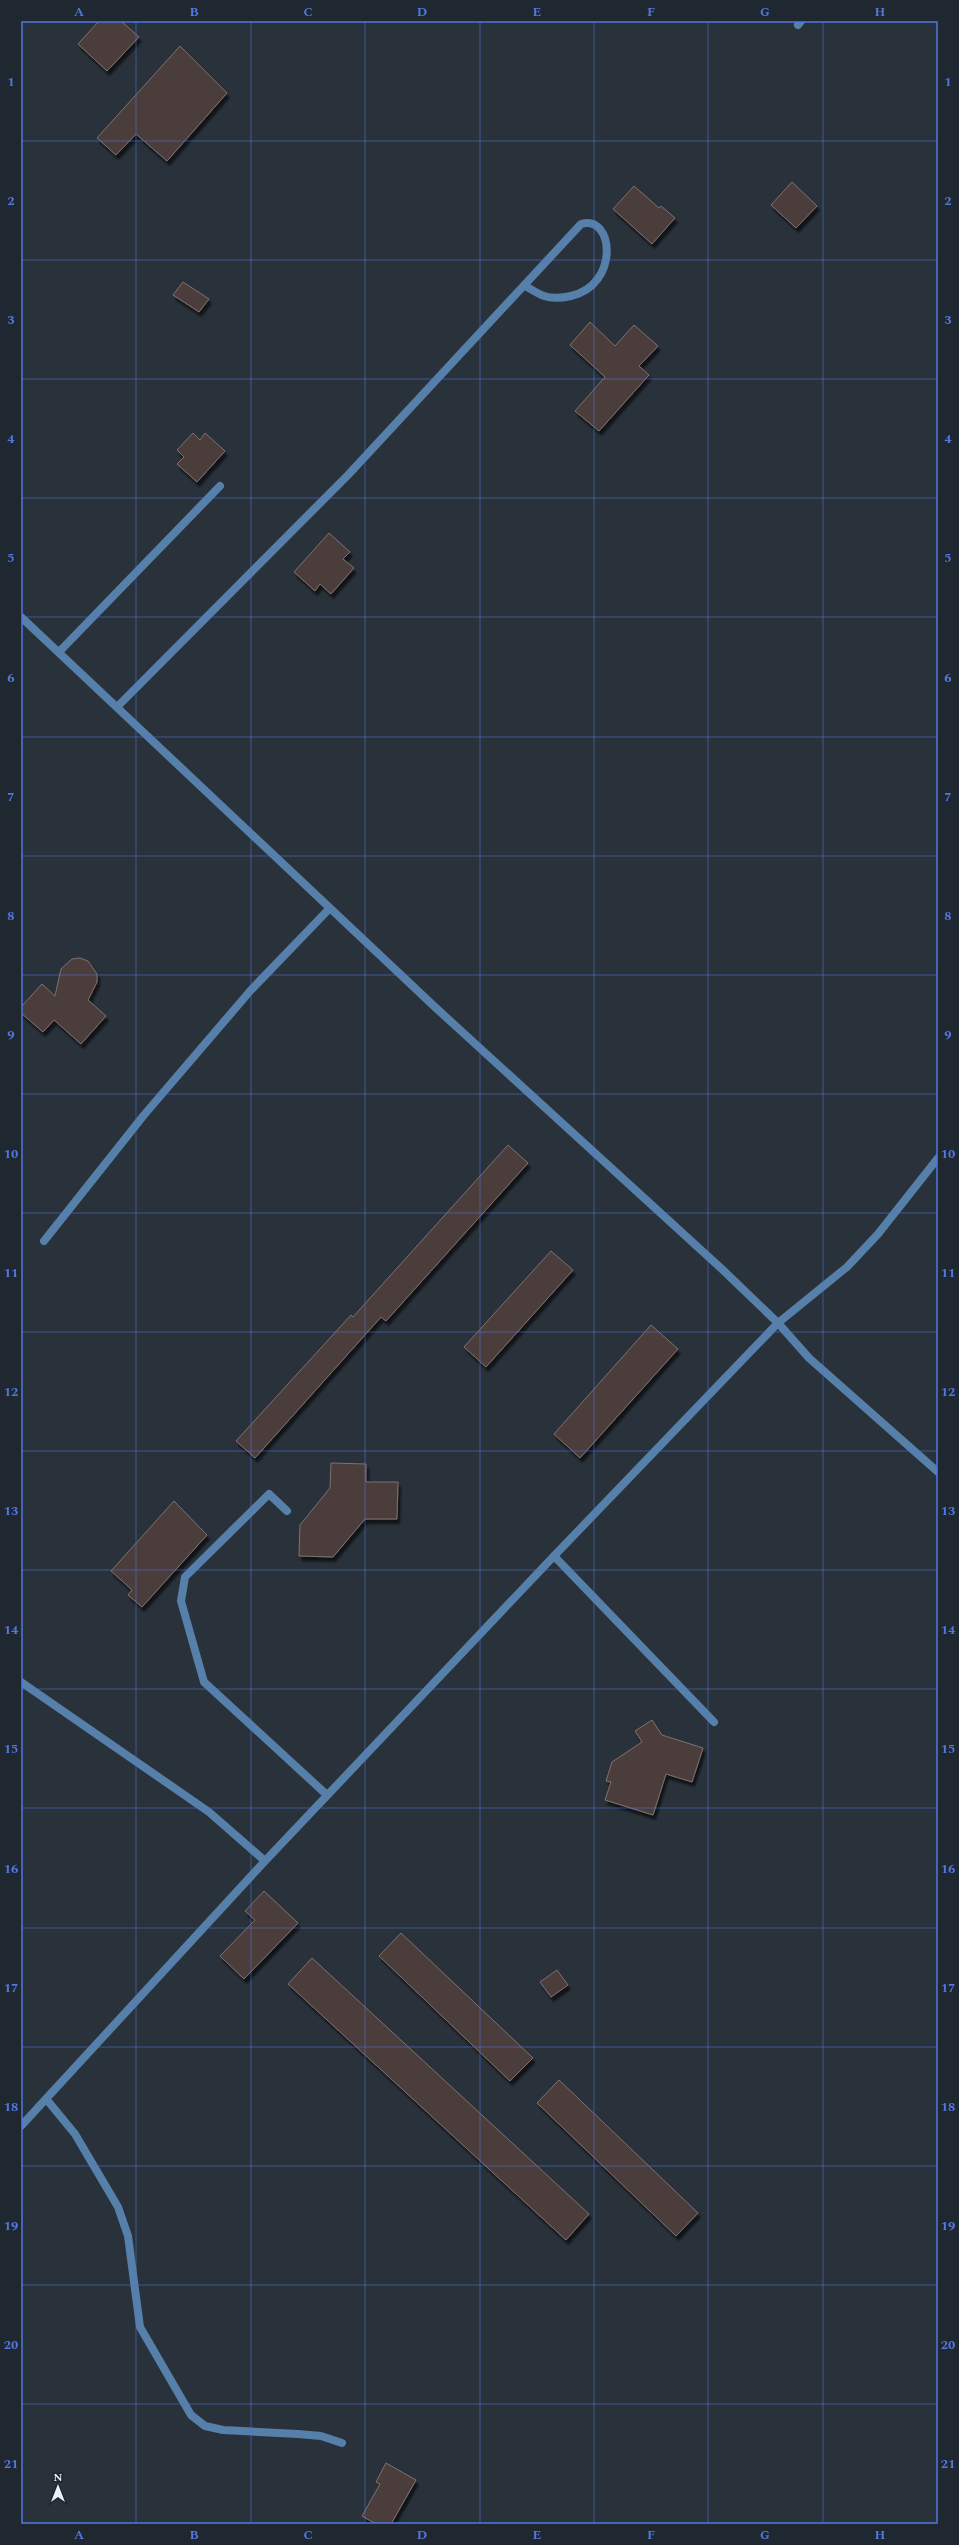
<svg xmlns="http://www.w3.org/2000/svg" width="959" height="2545" font-family="Spectral,serif">
	<style>
		.building { fill: #4c3e3b; stroke: #80706d; filter: url(#shadow) }
		.lines { fill: none; stroke-linecap: round; stroke-linejoin: round }
		.lane { stroke: #567fa9; stroke-width: 8 }
		.street { stroke: #567fa9; stroke-width: 8 }
		.grid { fill: none; stroke: #5177e0; stroke-width: 1; stroke-opacity: 0.55 }
		.neatline { fill: none; stroke: #5177e0; stroke-width: 1.5 }
		.grid-label { font-size: 13px; text-anchor: middle; font-weight: bold; fill: #5177e0 }
	</style>
	<defs>
		<filter id="shadow"><feDropShadow dx="2.5" dy="4.5" stdDeviation="1" flood-color="#0009"/></filter>
	</defs>
	<rect width="100%" height="100%" fill="#29323b"/>
	<path class="building" d="M99 21H121L139 37 107 71 78 44Z
		M180 46 227 93 167 161 136 134 116 155 97 138Z
		M792 182 817 206 796 228 771 205Z
		M634 186 659 208 661 206 675 218 652 244 613 209Z
		M183 282 209 299 199 312 173 295Z
		M590 322 615 346 634 325 658 346 639 366 649 375 599 431 575 411 605 377 570 345Z
		M193 433 200 440 205 433 225 451 197 482 177 464 184 457 177 450Z
		M329 533 350 552 343 559 354 568 331 594 320 584 315 591 294 572Z
		M80 958 88 961 97 974V982L88 1000 106 1016 81 1044 54 1020 43 1032 21 1013V1007L42 984 55 996 61 969 72 959Z
		M508 1145 528 1163 386 1321 381 1317 255 1458 236 1441 351 1315 353 1317Z
		M551 1251 573 1270 486 1367 464 1347Z
		M651 1325 678 1349 580 1458 554 1434Z
		M331 1463 366 1464V1482H398L397 1519H365L333 1557 299 1556 300 1525 330 1488Z
		M174 1501 207 1535 142 1607 128 1595 132 1590 111 1571Z
		M652 1720 662 1735 703 1748 692 1782 666 1774 653 1815 605 1800 611 1782 606 1781 612 1762 642 1742 635 1731Z
		M264 1891 298 1923 244 1979 220 1956 255 1920 245 1911Z
		M401 1933 533 2058 510 2081 379 1956Z
		M312 1958 589 2214 566 2240 288 1984Z
		M557 1970 568 1985 551 1997 540 1982Z
		M559 2080 698 2213 676 2236 537 2103Z
		M386 2463 416 2480 391 2524H376L362 2516 380 2484 376 2482Z"/>
	<g class="lines">
		<path class="lane" d="M798 25 801 21
			M287 1511 269 1494 185 1577 181 1601 204 1682 327 1795
			M554 1556 714 1722"/>
		<path class="street" d="M21 617 436 1008 724 1271 778 1323 809 1358 938 1472
			M59 652 220 486
			M117 707 348 475 581 224C614 214 620 285 571 296 562 298 553 299 544 296 538 294 531 289 525 286
			M44 1241 144 1115 251 990 330 908
			M21 1682 209 1812 265 1861
			M47 2100 75 2134 118 2207 128 2236 140 2327 191 2415 205 2426 223 2430 298 2434 321 2436 342 2443
			M21 2126 265 1861 554 1556 778 1323 847 1267 878 1234 938 1158"/>
	</g>
	<path class="grid" d="M136 21V2524M251 21V2524M365 21V2524M480 21V2524M594 21V2524M708 21V2524M823 21V2524M21 141H938M21 260H938M21 379H938M21 498H938M21 617H938M21 737H938M21 856H938M21 975H938M21 1094H938M21 1213H938M21 1332H938M21 1451H938M21 1570H938M21 1689H938M21 1808H938M21 1928H938M21 2047H938M21 2166H938M21 2285H938M21 2404H938"/>
	<rect width="959" height="2545" fill="none" stroke="#1f2831" stroke-width="44"/>
	<g transform="translate(58 2487)" stroke="#1f2831" stroke-width="3" paint-order="stroke">
	<path d="M0-3L7 15L0 10L-7 15Z" fill="#ecf1f7"/>
	<text y="-6" font-size="11" font-weight="bold" text-anchor="middle" fill="#ecf1f7">N</text>
	</g>
	<rect x="22" y="22" width="915" height="2501" class="neatline"/>
	<g class="grid-label">
		<text x="79" y="16">A</text>
		<text x="194" y="16">B</text>
		<text x="308" y="16">C</text>
		<text x="422" y="16">D</text>
		<text x="537" y="16">E</text>
		<text x="651" y="16">F</text>
		<text x="765" y="16">G</text>
		<text x="880" y="16">H</text>
		<text x="11" y="86">1</text>
		<text x="948" y="86">1</text>
		<text x="11" y="205">2</text>
		<text x="948" y="205">2</text>
		<text x="11" y="324">3</text>
		<text x="948" y="324">3</text>
		<text x="11" y="443">4</text>
		<text x="948" y="443">4</text>
		<text x="11" y="562">5</text>
		<text x="948" y="562">5</text>
		<text x="11" y="682">6</text>
		<text x="948" y="682">6</text>
		<text x="11" y="801">7</text>
		<text x="948" y="801">7</text>
		<text x="11" y="920">8</text>
		<text x="948" y="920">8</text>
		<text x="11" y="1039">9</text>
		<text x="948" y="1039">9</text>
		<text x="11" y="1158">10</text>
		<text x="948" y="1158">10</text>
		<text x="11" y="1277">11</text>
		<text x="948" y="1277">11</text>
		<text x="11" y="1396">12</text>
		<text x="948" y="1396">12</text>
		<text x="11" y="1515">13</text>
		<text x="948" y="1515">13</text>
		<text x="11" y="1634">14</text>
		<text x="948" y="1634">14</text>
		<text x="11" y="1753">15</text>
		<text x="948" y="1753">15</text>
		<text x="11" y="1873">16</text>
		<text x="948" y="1873">16</text>
		<text x="11" y="1992">17</text>
		<text x="948" y="1992">17</text>
		<text x="11" y="2111">18</text>
		<text x="948" y="2111">18</text>
		<text x="11" y="2230">19</text>
		<text x="948" y="2230">19</text>
		<text x="11" y="2349">20</text>
		<text x="948" y="2349">20</text>
		<text x="11" y="2468">21</text>
		<text x="948" y="2468">21</text>
		<text x="79" y="2539">A</text>
		<text x="194" y="2539">B</text>
		<text x="308" y="2539">C</text>
		<text x="422" y="2539">D</text>
		<text x="537" y="2539">E</text>
		<text x="651" y="2539">F</text>
		<text x="765" y="2539">G</text>
		<text x="880" y="2539">H</text>
	</g>
</svg>
